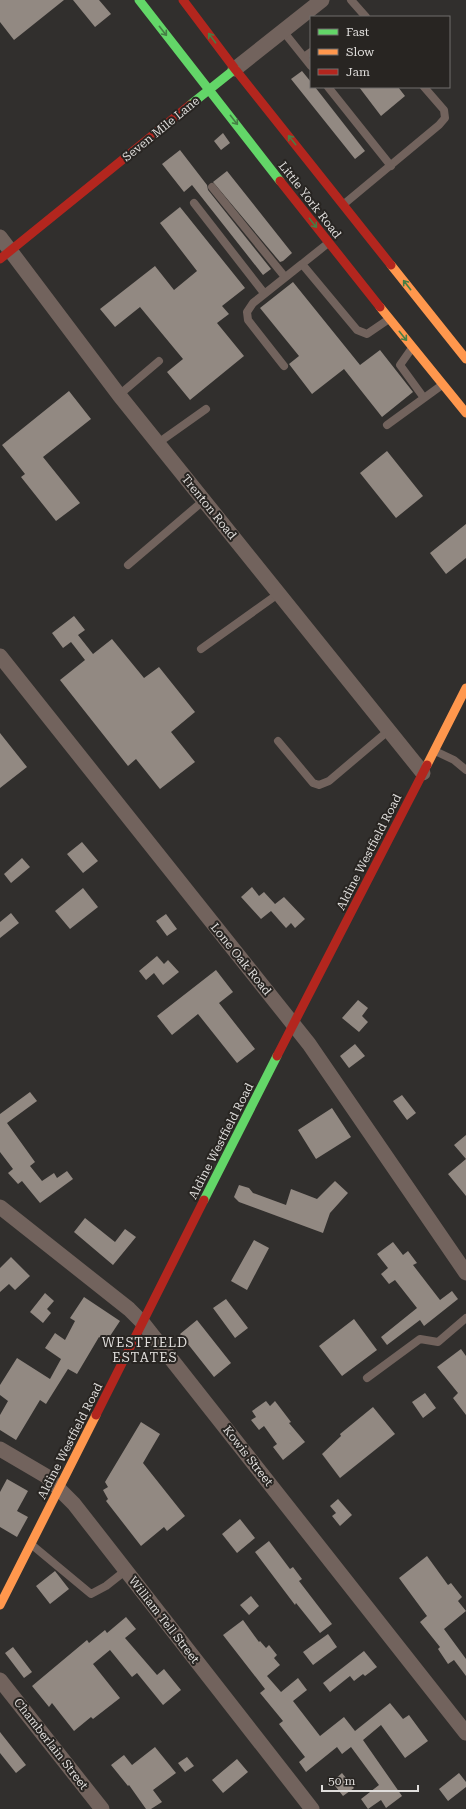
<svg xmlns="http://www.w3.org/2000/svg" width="466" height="1809" font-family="'Roboto Serif',serif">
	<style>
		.building { fill: #928982 }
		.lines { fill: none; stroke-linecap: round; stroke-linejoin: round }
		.lane { stroke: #72635d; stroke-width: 8 }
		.street { stroke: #72635d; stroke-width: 15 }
		.fast { stroke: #63d668; stroke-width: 9 }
		.slow { stroke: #ff974d; stroke-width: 9 }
		.jam { stroke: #b3261e; stroke-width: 9 }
		.oneway { stroke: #467e45 }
		.labels { text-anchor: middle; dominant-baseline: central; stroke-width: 4; stroke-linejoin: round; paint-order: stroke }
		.street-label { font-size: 12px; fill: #dfdddb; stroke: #282522 }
		.neighbourhood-label { font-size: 13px; letter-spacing: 1px; fill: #dfdddb; stroke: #282522 }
	</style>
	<rect width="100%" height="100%" fill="#312f2d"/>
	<path class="building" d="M0 0H64L14 40 0 22Z
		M73 0H99L111 14 95 27Z
		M302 71 311 82V87H315L365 151 355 159 291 79Z
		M359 87H398L405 96 381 116Z
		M223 133 230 143 221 150 214 141Z
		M180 150 207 185 208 190 271 269 263 275 192 185 184 192 162 164Z
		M227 171 292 253 283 261 280 262 213 182Z
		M180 207 245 288 222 306 229 314 217 323 244 356 190 400 167 372 183 359 140 307 115 327 100 309 155 266 174 290 197 271 160 223Z
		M293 282 360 365 380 350 413 392 382 417 344 369 312 394 289 364 299 356 260 308Z
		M69 391 91 419 43 457 80 503 56 521 21 477 25 474 2 445Z
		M387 451 423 496 396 518 360 473Z
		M466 524V558L446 574 430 553Z
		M74 616 85 630 78 635 93 654 112 639 144 678 159 667 195 712 171 732 195 762 160 789 136 759 128 766 60 680 85 660 71 642 63 648 52 633Z
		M0 733 27 767 0 788Z
		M82 842 98 861 83 873 67 854Z
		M22 858 30 867 11 883 4 874Z
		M252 887 259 896 264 892 275 904 284 897 305 919 295 928 291 923 286 928 271 911 261 919 241 897Z
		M83 888 98 907 70 929 55 911Z
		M11 913 19 923 0 938V922Z
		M166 914 177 929 167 936 156 921Z
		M157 956 164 964 168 960 179 972 163 985 154 973 146 980 139 971Z
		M216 970 233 992 219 1003 255 1049 237 1063 198 1014 172 1035 157 1016Z
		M358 1000 368 1008 362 1016 368 1022 359 1032 342 1018Z
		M355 1044 365 1056 349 1068 340 1056Z
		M30 1092 37 1101 7 1123 35 1162 30 1166 42 1181 54 1173 57 1178 67 1171 73 1179 40 1203 22 1181 18 1184 8 1173 13 1169 0 1152V1114Z
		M402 1095 416 1113 407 1120 393 1101Z
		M332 1108 351 1137 316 1159 298 1130Z
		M466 1135V1196L448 1174 466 1159 454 1145Z
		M335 1181 348 1193 330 1213 323 1233 239 1202 234 1197 239 1185 249 1188 253 1193 286 1205 291 1189 317 1199Z
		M85 1218 115 1242 125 1229 136 1237 113 1265 74 1232Z
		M254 1240 269 1248 247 1290 231 1281Z
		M393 1242 403 1255 408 1251 417 1263 413 1265 440 1300 452 1291 458 1299 424 1326 420 1320 387 1345 381 1337 417 1308 395 1280 389 1284 381 1274 388 1268 377 1254Z
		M11 1257 30 1276 15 1290 9 1284 0 1292V1268Z
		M45 1293 54 1301 47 1309 51 1313 43 1323 30 1312Z
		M84 1297 120 1321 106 1342 99 1337 77 1374 68 1369 46 1404 40 1400 16 1440 0 1430V1415L8 1401 0 1395V1385L17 1358 50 1379 61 1359 45 1348 55 1333 65 1340 75 1321 70 1318Z
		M226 1299 248 1328 235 1338 213 1308Z
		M354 1319 377 1350 342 1376 319 1346Z
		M197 1320 231 1363 214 1377 180 1334Z
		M461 1349 466 1356V1415L453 1398 458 1393 437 1367Z
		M425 1393 436 1408 423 1418 412 1402Z
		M266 1401 270 1406 275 1401 291 1422 289 1423 305 1442 283 1460 273 1447 277 1444 264 1426 259 1430 251 1420 256 1417 252 1411Z
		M373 1407 395 1434 340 1478 322 1454 341 1436 340 1434Z
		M141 1422 160 1434 143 1463 185 1516 167 1531 164 1527 141 1546 106 1501 108 1499 103 1490 108 1487 105 1482Z
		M7 1479 28 1491 17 1511 28 1517 17 1537 0 1527V1492Z
		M338 1499 352 1515 340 1526 332 1516 336 1513 330 1506Z
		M240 1519 255 1538 237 1553 222 1534Z
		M269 1541 290 1569 293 1567 302 1579 299 1581 332 1624 320 1633 296 1603 295 1605 255 1552Z
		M427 1556 448 1585 451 1583 462 1597 458 1601 466 1611 444 1629 466 1659V1676L454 1660 448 1664 438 1649 440 1647 420 1622 427 1616 399 1578Z
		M55 1571 69 1589 50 1604 36 1586Z
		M251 1596 259 1606 249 1615 240 1605Z
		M126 1617 136 1629 125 1638 157 1675 164 1669 181 1690 163 1705 137 1673 132 1677 110 1650 93 1664 120 1698 93 1719 91 1717 74 1731 52 1703 49 1707 32 1686 87 1640 89 1643 105 1630 107 1633Z
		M243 1620 259 1642 260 1641 266 1648 269 1645 277 1655 274 1658 280 1665 267 1676 281 1692 298 1678 307 1690 293 1701 320 1736 344 1717 355 1731 390 1703 403 1719 409 1715 428 1741 405 1758 381 1725 363 1740 402 1796 386 1808 381 1800 368 1809 361 1799 379 1785 351 1747 342 1754 337 1747 306 1772 299 1762 305 1757 279 1724 283 1721 260 1693 265 1689 223 1635Z
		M328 1634 337 1647 313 1665 303 1652Z
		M13 1647 32 1672 24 1678 5 1653Z
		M364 1651 377 1667 365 1676 363 1674 354 1681 350 1676 330 1692 323 1683Z
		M0 1732 26 1765 16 1773 0 1753Z
		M155 1747 176 1773 153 1790 162 1802 151 1809H146L129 1785 128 1786 111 1765 124 1755 132 1765Z
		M187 1757 194 1766 185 1772 178 1763Z
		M237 1759 248 1772 223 1793 212 1780Z
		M342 1773 354 1788 343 1796 332 1782Z
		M459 1773 466 1782V1787L448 1801 439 1789Z"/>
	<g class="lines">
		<path class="lane" d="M351 0 366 17
			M283 31 311 66
			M304 57 311 52
			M328 87 391 166
			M212 187 285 277
			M194 203 264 293
			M344 204 439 125 445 118 444 110 424 87
			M327 244 302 264 357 330 367 334 389 319
			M412 348 400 365 424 398
			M284 366 248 320 247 312 253 303 302 264
			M119 395 159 361
			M387 425 442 385
			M158 443 206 409
			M128 565 203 501
			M201 649 278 594
			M278 741 313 783 319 785 329 781 388 731
			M435 751 454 760 466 770
			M367 1378 420 1339 438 1342 466 1318
			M32 1545 91 1594 106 1586 125 1571"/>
		<path class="street" d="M235 69 322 0
			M0 237 119 395 423 773
			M0 656 309 1044 466 1273
			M0 1207 129 1309 142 1322 466 1733
			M0 1449 46 1476 74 1504 312 1809
			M0 1680 102 1809"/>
		<path class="fast" d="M139 0 280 181
			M190 105 235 69
			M204 1200 277 1056"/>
		<path class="slow" d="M391 265 466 359
			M380 307 466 413
			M427 765 466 688
			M0 1605 96 1415"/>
		<path class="jam" d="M183 0 235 69 391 265
			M280 181 380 307
			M0 259 190 105
			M277 1056 427 765
			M96 1415 204 1200"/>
	</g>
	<defs><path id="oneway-shaft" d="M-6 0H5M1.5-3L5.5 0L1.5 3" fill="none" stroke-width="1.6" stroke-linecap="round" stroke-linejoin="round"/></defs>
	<g class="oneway">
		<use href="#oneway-shaft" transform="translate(163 31) rotate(52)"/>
		<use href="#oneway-shaft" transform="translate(212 38) rotate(-127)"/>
		<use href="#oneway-shaft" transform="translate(234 120) rotate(52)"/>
		<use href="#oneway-shaft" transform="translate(292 140) rotate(-129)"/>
		<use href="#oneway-shaft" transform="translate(313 223) rotate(52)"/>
		<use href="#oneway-shaft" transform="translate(407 285) rotate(-128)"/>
		<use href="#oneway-shaft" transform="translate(403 336) rotate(51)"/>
	</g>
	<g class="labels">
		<g class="street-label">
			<text transform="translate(161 129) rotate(-39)">Seven Mile Lane</text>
			<text transform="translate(310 200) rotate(52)">Little York Road</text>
			<text transform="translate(209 507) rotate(51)">Trenton Road</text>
			<text transform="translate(369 852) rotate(-63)">Aldine Westfield Road</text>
			<text transform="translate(241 959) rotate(51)">Lone Oak Road</text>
			<text transform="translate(221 1141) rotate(-63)">Aldine Westfield Road</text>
			<text transform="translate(70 1441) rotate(-63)">Aldine Westfield Road</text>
			<text transform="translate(248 1456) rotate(52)">Kowis Street</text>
			<text transform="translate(164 1620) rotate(52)">William Tell Street</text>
			<text transform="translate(51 1744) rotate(52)">Chamberlain Street</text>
		</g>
		<g class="neighbourhood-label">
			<text x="145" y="1342">WESTFIELD<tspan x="145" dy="15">ESTATES</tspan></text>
		</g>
	</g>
	<rect x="310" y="16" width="140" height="72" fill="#282522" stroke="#716f6c"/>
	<rect x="318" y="29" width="20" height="6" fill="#63d668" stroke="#716f6c"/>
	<text x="346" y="36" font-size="12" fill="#dfdddb">Fast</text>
	<rect x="318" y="49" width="20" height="6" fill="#ff974d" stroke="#716f6c"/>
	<text x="346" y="56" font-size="12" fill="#dfdddb">Slow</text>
	<rect x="318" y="69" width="20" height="6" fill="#b3261e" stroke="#716f6c"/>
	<text x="346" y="76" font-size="12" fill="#dfdddb">Jam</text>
	<path d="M322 1785v6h96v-6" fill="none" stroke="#dfdddb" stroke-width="2"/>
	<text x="328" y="1785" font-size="12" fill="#dfdddb" stroke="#282522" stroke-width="3" paint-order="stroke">50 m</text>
</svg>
